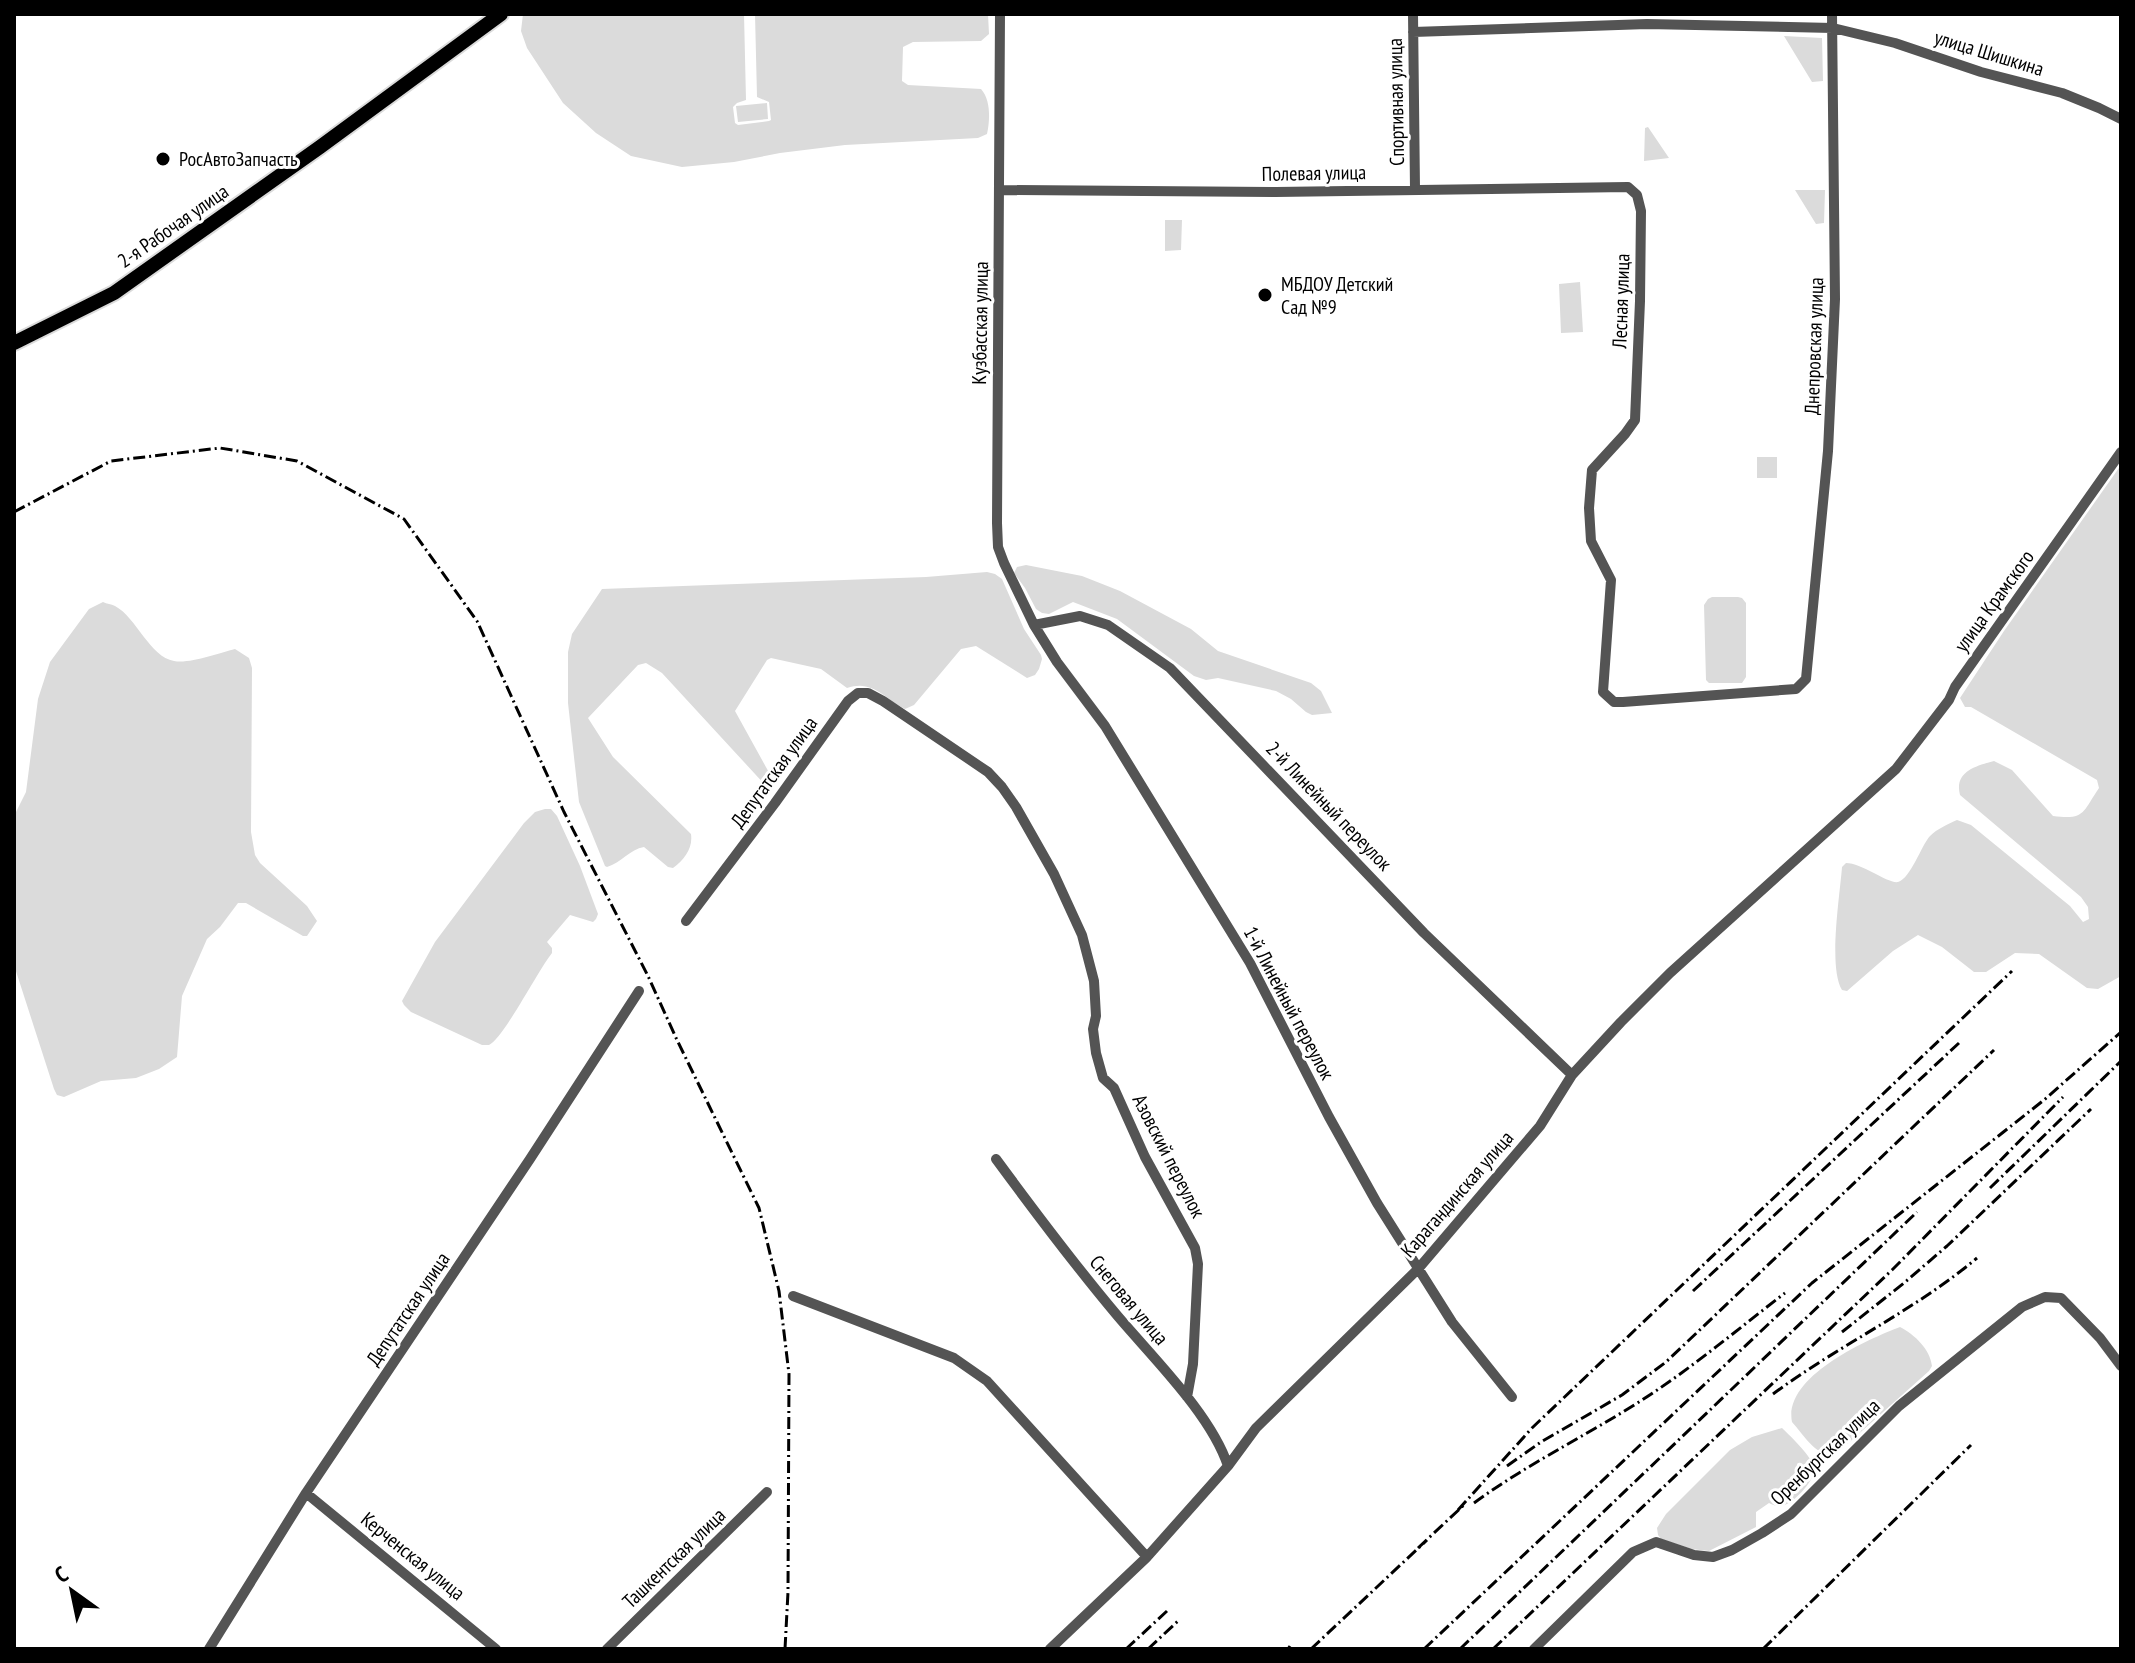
<svg xmlns="http://www.w3.org/2000/svg" width="2135" height="1663" font-family="'PT Sans Narrow',sans-serif">
	<style>
		.green { fill: #dbdbdb }
		.lines { fill: none; stroke-linecap: round; stroke-linejoin: round }
		.major-casing { stroke: #dbdbdb; stroke-width: 18 }
		.minor { stroke: #545454; stroke-width: 10 }
		.major { stroke: #000; stroke-width: 14 }
		.rail { stroke: #000; stroke-width: 3; stroke-dasharray: 12 4 2 4; stroke-linecap: butt }
		.poi-dot { fill: #000; stroke: #fff; stroke-width: 3 }
		.labels { text-anchor: middle; dominant-baseline: central; stroke-width: 6; stroke-linejoin: round; paint-order: stroke }
		.street-label { font-size: 20px; fill: #000; stroke: #fff }
		.poi-label { font-size: 20px; fill: #000; stroke: #fff; text-anchor: start }
	</style>
	<rect width="100%" height="100%" fill="#fff"/>
	<path class="green" d="M523 14H744L746 100 737 103 733 107 735 123 738 125 769 121 771 120 769 102 757 97 755 14H988L989 34 981 41 913 42 903 47 902 81 908 85 981 89C991 100 990 120 987 134L978 138 845 145 780 153 734 162 682 167 631 156 596 133 563 103 527 48 521 31Z
		M1784 36 1822 38 1823 81 1812 82Z
		M767 103 768 119 738 122 736 106Z
		M1648 127 1669 158 1644 161 1645 128Z
		M1795 190H1825L1824 223 1816 224Z
		M1165 220H1182L1181 250 1165 251Z
		M1580 282 1583 332 1561 333 1559 284Z
		M1757 457H1777V478H1757Z
		M2121 465V976L2098 989 2087 988 2039 954 2015 953 1986 972H1974L1942 947 1918 935 1893 951 1847 991 1842 990C1828 967 1840 895 1842 867L1846 863C1862 863 1888 884 1898 882 1911 878 1921 846 1930 836 1937 829 1948 824 1957 820L1971 825 2070 906 2083 922 2089 919 2088 907 2081 897 1960 795C1954 772 1975 766 1994 761L2012 770 2053 816C2085 820 2082 813 2099 788L2097 780 1971 707H1965L1960 698 2004 631Z
		M1026 565 1082 576 1120 591 1191 629 1218 651 1311 683 1321 691 1332 713 1312 715 1306 712 1291 699 1276 691 1218 678 1206 680 1194 676 1117 619 1073 602 1049 614 1042 613 1036 609 1025 588 1014 573 1017 567Z
		M987 572 995 574 1002 579 1024 629 1041 655 1042 659 1039 669 1035 675 1027 678 976 646 961 649 914 705 905 709C884 698 872 679 847 688L821 669 771 658 767 660 735 711 772 778 770 786 767 787 662 673 646 663 638 665 588 718 613 757 691 834C693 848 685 859 673 868L668 867 644 847C630 849 621 863 607 867L605 866 579 802 568 703V652L572 634 602 589 926 577Z
		M1712 597H1738L1742 598 1746 603V677L1742 683H1709L1706 680 1704 605 1708 599Z
		M103 602C107 604 111 604 115 606 136 617 150 657 174 661 190 664 219 653 235 649L249 658 252 668 251 832 255 855 260 863 307 906 317 921 307 936H303L246 903H238L220 927 207 939 182 996 177 1057 159 1069 136 1078 101 1081 64 1097 57 1095 54 1089 14 965V816L26 792 38 699 50 662 89 609Z
		M545 809H551L557 816 580 866 598 914 596 919 593 922 570 915 547 942 552 948V953C539 969 503 1039 489 1045 487 1045 484 1045 482 1045L411 1012 404 1005 402 1001 435 942 524 823 535 812Z
		M1900 1327C1915 1335 1930 1349 1932 1366L1929 1371 1835 1455C1816 1457 1804 1435 1792 1422 1783 1377 1866 1340 1900 1327Z
		M1782 1428C1791 1437 1812 1456 1814 1468 1816 1480 1793 1504 1782 1506 1778 1507 1773 1505 1769 1503L1756 1512V1527L1709 1551 1691 1549 1661 1539 1658 1535 1657 1528 1666 1514 1730 1450 1752 1437Z"/>
	<g class="lines">
		<defs>
			<path id="major" d="M14 343 114 293 320 147 501 14"/>
		</defs>
		<use href="#major" class="major-casing"/>
		<path class="minor" d="M1000 14 997 523 998 547 1004 563 1034 625 1057 662 1105 726 1250 963 1329 1117 1377 1203 1452 1322 1512 1397
			M1413 14 1415 189
			M1413 32 1647 24 1833 28 1895 43 1981 72 2062 93 2099 108 2121 119
			M1000 190 1276 192 1628 187 1637 195 1641 211 1640 301 1635 420 1625 434 1592 470 1589 508 1591 541 1611 580 1603 692 1614 702H1623L1796 689 1806 679 1828 451 1835 299 1832 14
			M1034 625 1080 616 1108 625 1170 668 1424 933 1572 1075
			M686 921 775 803 848 701 858 693H868L883 701 988 772 1002 787 1016 807 1054 874 1082 935 1094 981 1096 1016 1093 1029 1096 1053 1103 1078 1114 1088 1145 1157 1195 1248 1198 1264 1193 1364 1187 1397
			M996 1159C1035 1212 1074 1264 1116 1314 1152 1357 1211 1414 1228 1466
			M793 1296 954 1358 987 1381 1147 1557
			M306 1493 496 1649
			M209 1649 306 1493 530 1159 639 991
			M607 1649 767 1492
			M1050 1649 1147 1557 1228 1466 1256 1428 1418 1269 1540 1126 1572 1075 1621 1022 1670 973 1896 769 1949 700 1955 687 2121 452
			M1534 1649 1633 1552 1656 1542 1694 1555 1713 1557 1732 1550 1762 1533 1791 1514 1899 1406 2022 1307 2045 1297 2061 1298 2100 1338 2121 1366"/>
		<use href="#major" class="major"/>
		<path class="rail" d="M14 512 111 461 220 448 297 461 404 519 477 621 564 812 648 976 677 1040 759 1208 779 1291 789 1374 788 1592 785 1649
			M1990 1188 2121 1061
			M1693 1291 1959 1043
			M1842 1332 1904 1283 1947 1246 2091 1109
			M1773 1394C1839 1345 1914 1311 1977 1258
			M1507 1466 1541 1442 1622 1395 1666 1362 1994 1050
			M1474 1503C1527 1464 1586 1436 1642 1400 1692 1368 1738 1329 1785 1293
			M1458 1510 1532 1428 2012 971
			M1418 1548 1465 1504
			M1126 1649 1167 1611
			M1148 1649 1178 1621
			M1288 1649 1290 1646
			M1311 1649 1427 1540
			M1424 1649 1812 1283 2044 1100 2121 1032
			M1460 1649 1917 1212
			M1493 1649 1893 1269 2063 1097
			M1763 1649 1971 1445"/>
	</g>
	<g class="poi-dot">
		<circle cx="163" cy="159" r="8"/>
		<circle cx="1265" cy="295" r="8"/>
	</g>
	<g class="labels">
		<g class="street-label">
			<text transform="translate(1989 53) rotate(17)">улица Шишкина</text>
			<text transform="translate(1396 102) rotate(-91)">Спортивная улица</text>
			<text transform="translate(1314 173) rotate(-1)">Полевая улица</text>
			<text transform="translate(173 226) rotate(-35)">2-я Рабочая улица</text>
			<text transform="translate(1621 301) rotate(-88)">Лесная улица</text>
			<text transform="translate(980 323) rotate(-89)">Кузбасская улица</text>
			<text transform="translate(1814 346) rotate(-88)">Днепровская улица</text>
			<text transform="translate(1994 601) rotate(-54)">улица Крамского</text>
			<text transform="translate(774 772) rotate(-54)">Депутатская улица</text>
			<text transform="translate(1329 806) rotate(46)">2-й Линейный переулок</text>
			<text transform="translate(1289 1003) rotate(62)">1-й Линейный переулок</text>
			<text transform="translate(1169 1156) rotate(63)">Азовский переулок</text>
			<text transform="translate(1457 1194) rotate(-49)">Карагандинская улица</text>
			<text transform="translate(1129 1300) rotate(50)">Снеговая улица</text>
			<text transform="translate(408 1309) rotate(-56)">Депутатская улица</text>
			<text transform="translate(1825 1452) rotate(-44)">Оренбургская улица</text>
			<text transform="translate(413 1556) rotate(39)">Керченская улица</text>
			<text transform="translate(674 1558) rotate(-44)">Ташкентская улица</text>
		</g>
		<g class="poi-label">
			<text x="179" y="159">РосАвтоЗапчасть</text>
			<text x="1281" y="284">МБДОУ Детский<tspan x="1281" dy="23">Сад №9</tspan></text>
		</g>
	</g>
	<rect width="2135" height="1663" fill="none" stroke="#000000" stroke-width="32"/>
	<g transform="translate(72 1591) rotate(327)" stroke="#ffffff" stroke-width="6" paint-order="stroke">
	<path d="M0-6L14 30L0 20L-14 30Z" fill="#000000"/>
	<text y="-12" font-size="22" font-weight="bold" text-anchor="middle" fill="#000000">С</text>
	</g>
</svg>
